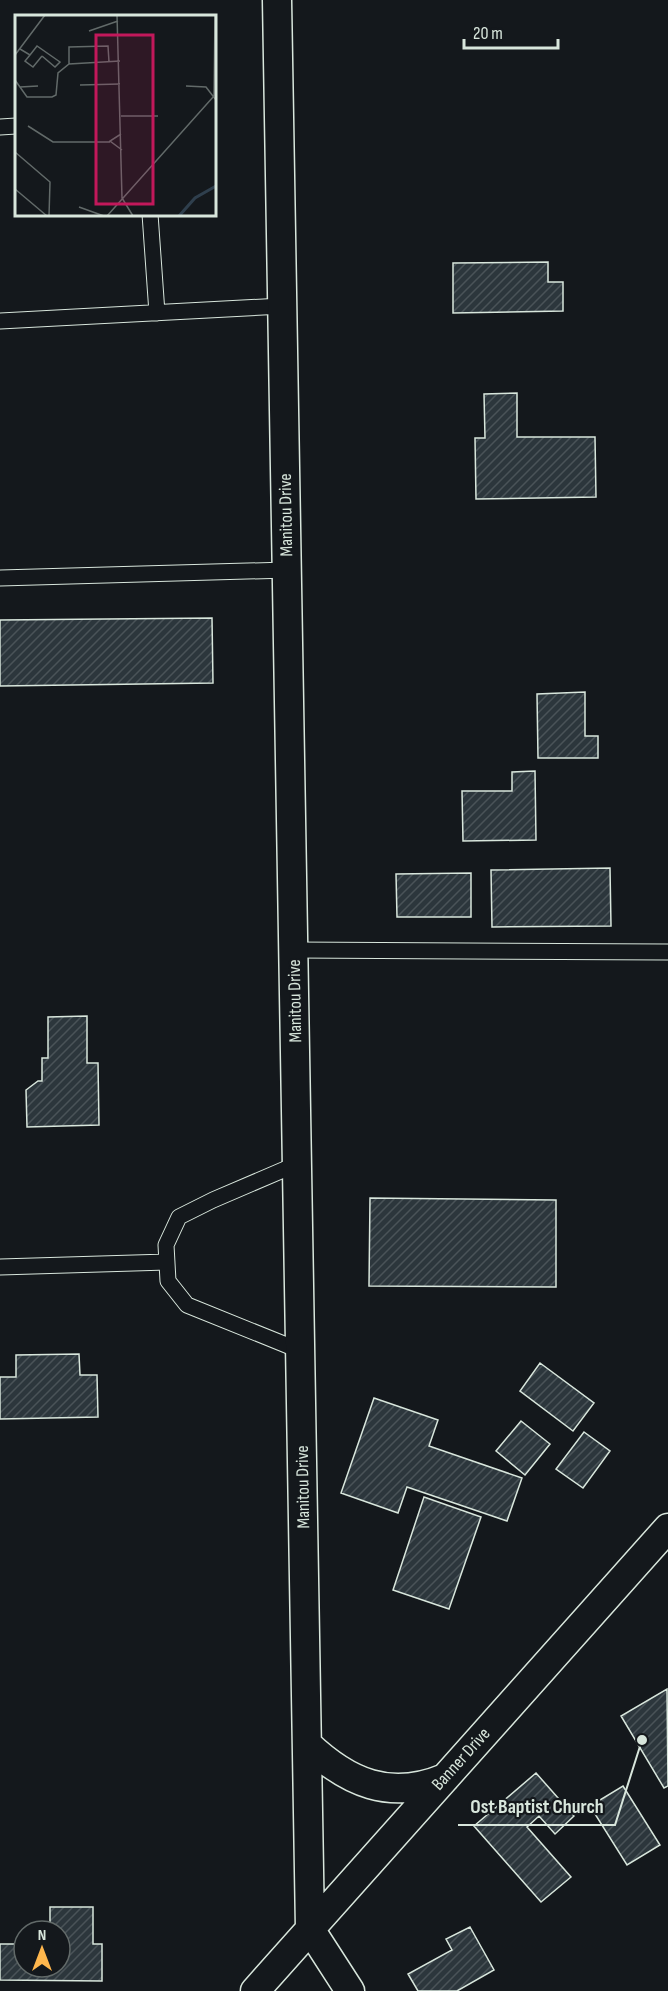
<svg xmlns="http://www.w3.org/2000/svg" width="668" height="1991" font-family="'Sofia Sans Condensed',sans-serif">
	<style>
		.building { fill: url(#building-hatch); stroke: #d8e6dc; stroke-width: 1.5 }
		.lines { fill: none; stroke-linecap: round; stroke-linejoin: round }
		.lane-casing { stroke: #d8e6dc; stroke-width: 17 }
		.street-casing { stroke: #d8e6dc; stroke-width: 31 }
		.lane { stroke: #14181c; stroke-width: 15 }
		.street { stroke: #14181c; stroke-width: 28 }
		.labels { text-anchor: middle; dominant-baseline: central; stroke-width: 4.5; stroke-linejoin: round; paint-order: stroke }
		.street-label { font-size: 18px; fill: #d8e6dc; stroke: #14181c }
		.inset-river { fill: none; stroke: #2f3f4d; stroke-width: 3 }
		.inset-road { fill: none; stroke: #626a69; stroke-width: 1.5 }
		.view { fill: #c2185b; fill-opacity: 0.15; stroke: #c2185b; stroke-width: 3 }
		.inset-edge { fill: none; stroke: #d8e6dc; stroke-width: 3 }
		.leader { fill: none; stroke: #d8e6dc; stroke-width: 2 }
		.callout-dot { fill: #d8e6dc; stroke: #14181c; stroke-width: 2 }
		.callout-label { font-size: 20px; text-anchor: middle; font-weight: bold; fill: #d8e6dc; stroke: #14181c; stroke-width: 4.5; stroke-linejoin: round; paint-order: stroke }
	</style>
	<defs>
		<pattern id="building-hatch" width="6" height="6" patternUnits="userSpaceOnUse" patternTransform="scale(1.5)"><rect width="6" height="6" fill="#2c363c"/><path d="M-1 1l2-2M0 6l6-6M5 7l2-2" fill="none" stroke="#4a5358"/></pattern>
	</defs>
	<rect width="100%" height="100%" fill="#14181c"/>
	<path class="building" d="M548 262V282H563V311L453 313V263Z
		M517 393V437H595L596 497 476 499 475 438H485L484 394Z
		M212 618 213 683 0 686V620Z
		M585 692V736H598V758H538L537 694Z
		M535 771 536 840 463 841 462 791H512V772Z
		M610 868 611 926 492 927 491 870Z
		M471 873V917H397L396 874Z
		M87 1016V1063H98L99 1125 27 1127 26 1090 38 1081H42V1058H48V1017Z
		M370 1198 556 1200V1287L369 1286Z
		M79 1354 80 1375H97L98 1417 0 1419V1377H16V1355Z
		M540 1363 594 1403 573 1431 520 1391Z
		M374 1398 438 1420 429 1446 522 1478 507 1521 407 1487 398 1513 341 1493Z
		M521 1421 550 1444 525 1475 496 1451Z
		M584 1432 610 1451 583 1488 556 1469Z
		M424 1497 481 1517 449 1609 393 1590Z
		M667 1689 668 1786 664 1788 621 1716Z
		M536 1773 574 1816 555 1834 539 1816 527 1827 571 1877 541 1902 474 1826Z
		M623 1786 660 1845 627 1865 590 1806Z
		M50 1907H93V1944H102V1981L0 1980V1944H24V1967H60V1931H50Z
		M470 1927 494 1970 457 1991H418L408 1974 452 1950 446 1939Z"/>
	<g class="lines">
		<defs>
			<path id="lane" d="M0 127 16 126
				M150 214 157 313
				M0 321 282 306
				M0 578 287 570
				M294 950 668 952
				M297 1164 213 1200 179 1217 166 1245 168 1281 187 1305 301 1351
				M0 1267 167 1262"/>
			<path id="street" d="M277 0 310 1929 350 1991
				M307 1744C348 1783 390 1801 445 1778
				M255 1991 668 1528"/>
		</defs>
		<use href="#lane" class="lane-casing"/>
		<use href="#street" class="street-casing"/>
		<use href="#lane" class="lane"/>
		<use href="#street" class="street"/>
	</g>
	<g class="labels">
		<g class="street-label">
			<text transform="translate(286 515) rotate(-91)">Manitou Drive</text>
			<text transform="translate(295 1001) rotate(-91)">Manitou Drive</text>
			<text transform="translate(303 1487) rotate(-91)">Manitou Drive</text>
			<text transform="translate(461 1759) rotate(-48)">Banner Drive</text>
		</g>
	</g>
	<g transform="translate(15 15)">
		<rect width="201" height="201" fill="#14181c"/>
		<path class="inset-river" d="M164 201 180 183 201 171"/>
		<path class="inset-road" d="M102 0 107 183 118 201M74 16 103 6M5 34 15 40 22 31 45 47 40 52 27 41M0 40 30 0M15 40 10 46 18 52 27 41M54 49V32L93 31 94 47M0 65 12 82H37L41 80 43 58 54 49 105 46M65 70 105 69M171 71 191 72 201 85M5 72 23 71M106 101H143M13 111 38 127H95M106 119 95 126 107 135M0 137 35 167 34 201M0 174 32 201M64 192 89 201M92 201 199 81 200 0"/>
		<path class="view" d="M81 20H138V189H81Z"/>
		<rect width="201" height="201" class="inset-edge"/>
	</g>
	<path class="leader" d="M642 1740L615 1825H458"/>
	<circle class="callout-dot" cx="642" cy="1740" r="6"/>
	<g class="callout-label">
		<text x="537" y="1813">Ost Baptist Church</text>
	</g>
	<g transform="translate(42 1949)"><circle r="28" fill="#14181c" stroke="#626a69" stroke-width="1.5"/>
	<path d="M0-4.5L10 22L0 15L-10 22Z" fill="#ffb74d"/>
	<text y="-9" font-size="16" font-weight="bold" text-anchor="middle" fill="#d8e6dc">N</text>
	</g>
	<path d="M464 39v9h94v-9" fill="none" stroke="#d8e6dc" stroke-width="3"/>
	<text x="473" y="39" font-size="18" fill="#d8e6dc" stroke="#14181c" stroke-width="4.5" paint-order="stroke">20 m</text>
</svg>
